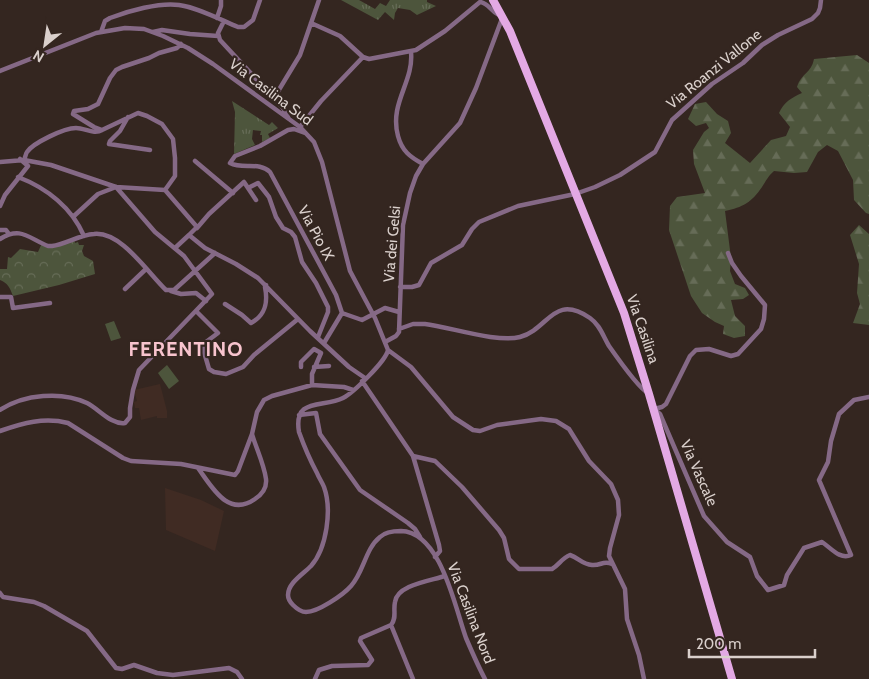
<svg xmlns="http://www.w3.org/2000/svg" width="869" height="679" font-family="Cabin,sans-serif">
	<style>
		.built { fill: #402b23 }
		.grass { fill: url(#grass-tufts) }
		.forest { fill: url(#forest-firs) }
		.park { fill: url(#park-crowns) }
		.garden { fill: #4d553c }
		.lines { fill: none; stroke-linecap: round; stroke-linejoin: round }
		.minor { stroke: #856986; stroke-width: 4.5 }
		.primary { stroke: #e3a9e4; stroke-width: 8 }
		.labels { text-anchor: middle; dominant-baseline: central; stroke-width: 4.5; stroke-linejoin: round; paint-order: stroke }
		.street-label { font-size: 15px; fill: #dad0cc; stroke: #342620 }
		.district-label { font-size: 20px; font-weight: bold; letter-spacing: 1px; fill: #f8c4ce; stroke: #342620 }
	</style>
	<defs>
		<pattern id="grass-tufts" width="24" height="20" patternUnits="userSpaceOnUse" patternTransform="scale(1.25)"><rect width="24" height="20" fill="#4d553c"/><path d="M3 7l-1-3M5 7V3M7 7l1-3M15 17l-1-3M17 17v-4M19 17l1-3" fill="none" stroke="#666c57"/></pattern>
		<pattern id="forest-firs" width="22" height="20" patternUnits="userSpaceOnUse" patternTransform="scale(1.25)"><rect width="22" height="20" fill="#4d553c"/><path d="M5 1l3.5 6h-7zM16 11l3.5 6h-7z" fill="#666c57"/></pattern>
		<pattern id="park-crowns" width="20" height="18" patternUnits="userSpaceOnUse" patternTransform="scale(1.25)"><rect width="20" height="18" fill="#4d553c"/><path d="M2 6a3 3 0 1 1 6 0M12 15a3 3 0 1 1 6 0" fill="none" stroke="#666c57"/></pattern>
	</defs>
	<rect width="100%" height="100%" fill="#342620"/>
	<path class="built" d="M160 384 167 411V418H157V416L141 420 139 408H135L134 402 137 401 134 390Z
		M165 488 201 500 224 511 215 551 166 530Z"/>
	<path class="grass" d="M341 0H359L375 9 380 3 386 6 390 0H427V2L436 6 417 15 410 10 398 8 395 13 394 20 385 12 378 20Z
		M232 101 269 125 272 122 278 128 268 134 270 138 262 142V135H260L261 131 253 130 252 139 255 145 234 154 235 112Z"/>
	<path class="forest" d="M857 55 869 63V214L866 213 854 200 853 180 838 151 827 145 818 152 807 172 794 173 774 171C768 176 766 181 762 187 751 203 743 207 725 211L731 258 730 271 735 284 745 288 749 295 743 299 731 300 735 316 745 326V336L734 338 723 334 724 326 715 322 702 313 691 296 669 230 670 206 677 197 705 193 694 164 693 150 704 132 709 128 706 123 696 126 688 119 695 104 706 102 717 114 728 121 731 133 725 143 750 163 771 140 786 136 790 127 779 113C784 102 791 98 802 93L797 87C802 72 811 74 814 59Z
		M859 225 869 234V325L853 323 860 304 857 293 859 264 850 235Z"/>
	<path class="park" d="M74 239 75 243 78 242 79 245H84L82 251 84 256 93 261 95 274 59 285 13 296C10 288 8 283 0 280V269H7L8 257 11 258 20 249 38 252 42 243 46 247Z"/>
	<path class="garden" d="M114 321 121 338 111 341 105 324Z
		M167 365 179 381 169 389 158 373Z"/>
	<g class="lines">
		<path class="minor" d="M217 18 221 6V0
			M224 21 218 33 220 40 283 108 289 119
			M311 23 340 36 363 57
			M101 32 105 21 110 18C128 11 160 2 179 5 199 8 219 19 238 27H244L253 20 260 0
			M153 32 162 30 190 34 218 36
			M181 44 177 48 159 53 149 58 122 67 116 70 110 78 98 104 88 109 74 111 73 114 94 127 102 130 138 113 147 116 162 124 173 139 175 158V176L165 190 197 227 189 235 205 248 236 264 258 278 310 331 349 367 365 378
			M411 52C414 82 389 103 398 136 402 151 410 157 423 164
			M0 71 96 33 125 28 144 29 163 36 188 48 213 64 300 127 314 142 322 162 350 271 375 318 388 350C386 361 353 393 343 398 323 408 293 397 299 432 304 446 310 460 317 473 319 478 322 482 324 487 332 509 327 548 311 566 303 574 288 583 288 595 288 599 291 603 293 605 296 608 301 612 306 612 318 612 343 595 351 586 364 572 365 549 380 537 385 532 393 531 401 531 441 532 455 608 466 638 472 652 478 666 485 679
			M274 98 300 55 319 0
			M128 117 120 131 110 141 109 144 150 150
			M300 127 321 101 363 57 369 59 416 50 445 31 480 2C490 3 492 15 503 16L476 88 460 123 423 164 416 176 410 193 403 225 399 332 396 336 385 342
			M305 133 294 129 288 130 260 146 235 156 230 163C243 170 259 161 270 172L336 295 342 313 324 343
			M24 160C25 158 26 153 27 152 33 143 64 128 76 128 85 128 94 135 102 130
			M195 161 233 193
			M0 162 24 160 51 165 116 187 165 190
			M18 177C47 188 72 208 84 236
			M256 200 248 188 258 183 269 197 276 217 283 228 291 232 295 237 302 262 316 283 328 307V312L318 337
			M0 206 5 195 28 166 20 159
			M74 216 98 194 116 187
			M197 228 209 214 244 182 248 188
			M0 230H6L9 234
			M0 239C21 226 28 238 48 246H52C66 244 79 235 94 234 121 231 148 273 166 290H174L215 253
			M175 248 189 235
			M728 253 732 263 741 276 765 305 764 319 761 329 738 354 731 356 709 349 696 350 690 356 666 404 662 407 654 409 660 414 704 516 727 542 750 557 757 576 768 590 784 585 787 575 804 548 822 542C831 548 840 560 851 555L819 480 828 462 831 441 839 414 854 400 869 397
			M400 287H412L419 285 431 263 462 245 472 229 479 222 518 206 575 194 595 187 620 175 655 152 672 120 712 84 743 63 762 45 778 35 812 19 818 13 820 8 821 0
			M125 289 146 269
			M171 291 181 294 196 293 206 301
			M0 297H11L13 308 50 303
			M225 304 242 315 251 323C266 315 268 302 265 287L266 285
			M196 311 218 333 202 345 209 369 214 372 226 374 243 367 254 355 298 319
			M342 313 362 320 385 308 399 312
			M399 329 413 324H425C450 327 497 343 520 337 549 329 553 293 590 318 600 325 603 336 609 346 616 356 639 388 648 393
			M388 350 411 367 453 417 473 430 480 431 497 425 541 419 556 421 569 429 589 461 611 484 618 500 619 515 610 548 609 556 625 589 627 619 639 655 644 679
			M301 367V362L314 349 321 353 312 374V385
			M314 367 329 366
			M362 381 413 456 439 545 440 551 435 557
			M0 410C24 394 62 391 87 403 99 409 111 425 125 423L130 417V408L133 390 139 370 212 294 184 256 155 232 116 187
			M299 415 316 413 320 434 360 490 408 523 415 529 420 537
			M0 431C23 423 44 417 68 423L123 458 131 461 181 464 235 475 238 471 252 434 257 412 264 400 272 396 312 385 344 387 353 390
			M413 456 435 461 462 487 499 530 504 538 509 559 519 569H552C559 565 562 558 570 555 579 558 582 564 592 565 601 566 603 560 612 564
			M198 468C212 487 228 518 255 499 261 495 267 488 266 479 264 464 256 448 252 434
			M0 593 3 597 34 602 44 606 87 631 116 668 122 669 134 665 157 673 173 675 229 668 237 672 242 679
			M391 625 413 679
			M315 679 319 670 332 666 368 665 372 660 360 641 361 638 391 625C397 618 393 611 395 602 397 585 430 581 445 576"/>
		<path class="primary" d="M493 0 510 31 624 313 649 394 732 679"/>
	</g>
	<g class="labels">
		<g class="street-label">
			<text transform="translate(714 69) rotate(-39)">Via Roanzi Vallone</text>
			<text transform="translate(271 92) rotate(37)">Via Casilina Sud</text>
			<text transform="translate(316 233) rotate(62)">Via Pio IX</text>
			<text transform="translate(392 244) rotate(-85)">Via dei Gelsi</text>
			<text transform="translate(643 329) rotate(71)">Via Casilina</text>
			<text transform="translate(699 473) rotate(66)">Via Vascale</text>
			<text transform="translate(471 613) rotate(69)">Via Casilina Nord</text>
		</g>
		<g class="district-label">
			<text x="186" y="349">FERENTINO</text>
		</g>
	</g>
	<g transform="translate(45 45) rotate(210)" stroke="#342620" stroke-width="4" paint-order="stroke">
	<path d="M0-4L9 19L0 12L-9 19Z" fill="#dad0cc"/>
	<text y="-8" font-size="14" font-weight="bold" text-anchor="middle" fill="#dad0cc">N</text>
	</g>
	<path d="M689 649v8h126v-8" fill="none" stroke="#dad0cc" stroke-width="2.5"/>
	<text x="696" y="649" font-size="15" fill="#dad0cc" stroke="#342620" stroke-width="4" paint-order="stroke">200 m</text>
</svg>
